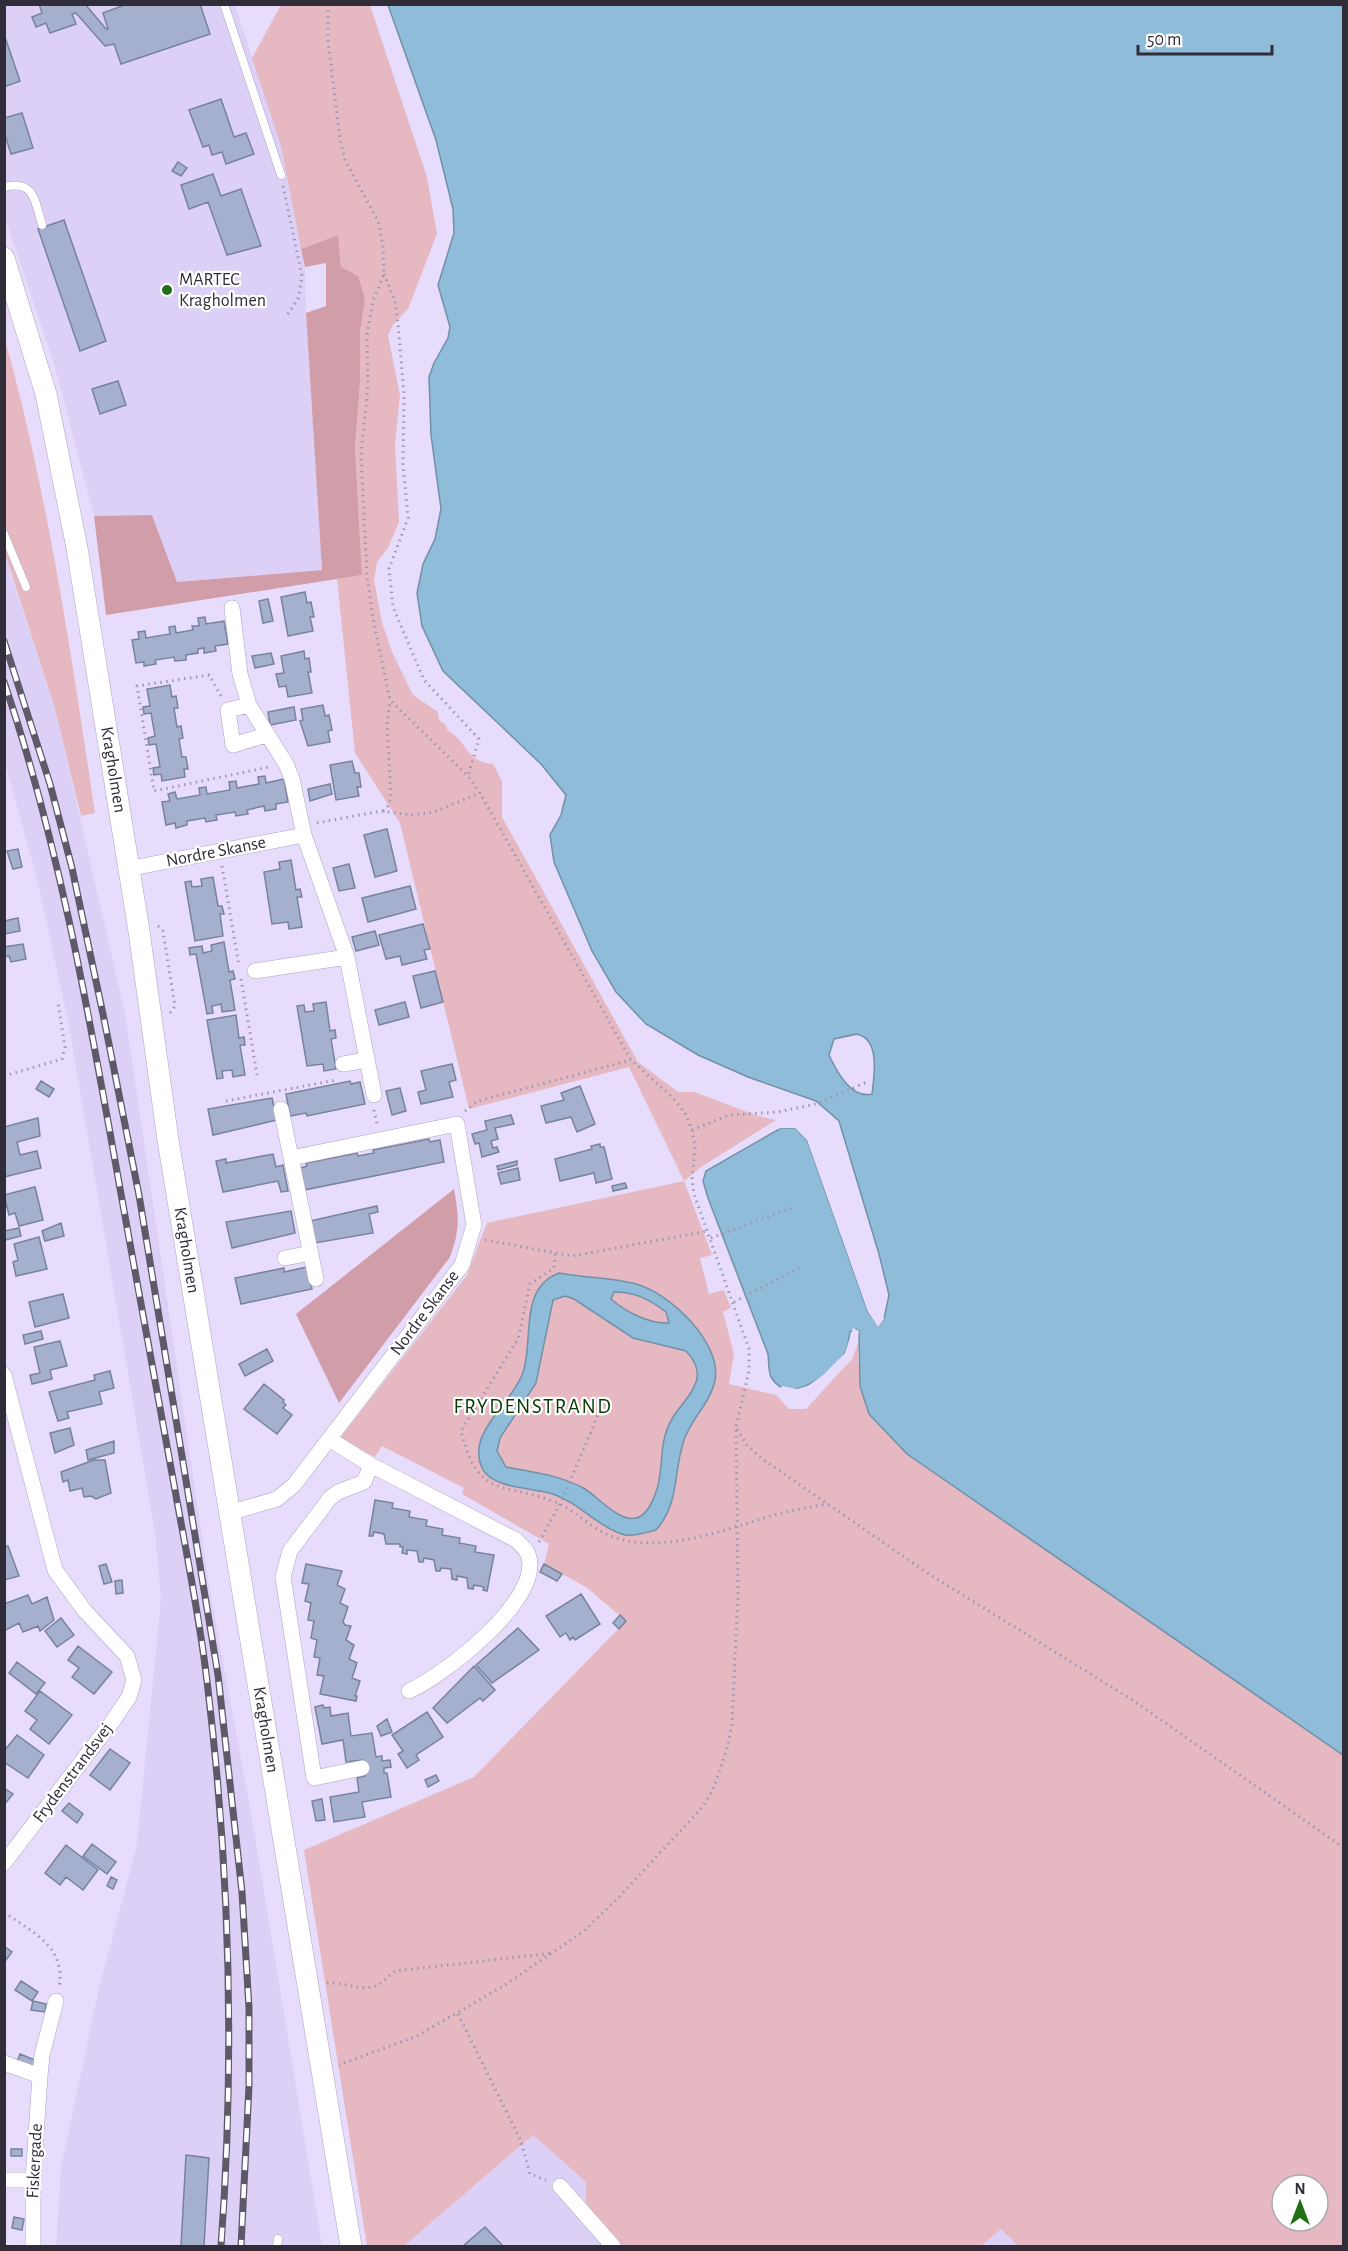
<svg xmlns="http://www.w3.org/2000/svg" width="1348" height="2251" font-family="'Alegreya Sans',sans-serif">
	<style>
		.built { fill: #dcd0f6 }
		.green { fill: #e6b9c2; fill-rule: evenodd }
		.forest { fill: #d19da8 }
		.water { fill: #8ebcd9; stroke: #7291a9; stroke-width: 1.5; fill-rule: evenodd }
		.pier { fill: #e7dcfc }
		.building { fill: #a5b0ce; stroke: #77829e; stroke-width: 1.5 }
		.lines { fill: none; stroke-linecap: round; stroke-linejoin: round }
		.lane-casing { stroke: #ada3c1; stroke-width: 9 }
		.street-casing { stroke: #ada3c1; stroke-width: 16 }
		.secondary-casing { stroke: #ada3c1; stroke-width: 22 }
		.path { stroke: #9f97af; stroke-width: 3; stroke-dasharray: 1.5 4.5; stroke-linecap: butt }
		.lane { stroke: #fff; stroke-width: 8 }
		.street { stroke: #fff; stroke-width: 15 }
		.secondary { stroke: #fff; stroke-width: 21 }
		.rail-casing { stroke: #5e5869; stroke-width: 7 }
		.rail { stroke: #fff; stroke-width: 4.5; stroke-dasharray: 14; stroke-linecap: butt }
		.poi-dot { fill: #216f14; stroke: #fff; stroke-width: 2 }
		.labels { text-anchor: middle; dominant-baseline: central; stroke-width: 4.5; stroke-linejoin: round; paint-order: stroke }
		.poi-label { font-size: 18px; fill: #302c38; stroke: #fff; text-anchor: start }
		.street-label { font-size: 18px; fill: #302c38; stroke: #fff }
		.quarter-label { font-size: 21px; letter-spacing: 1.5px; fill: #073a01; stroke: #fff }
	</style>
	<rect width="100%" height="100%" fill="#e7dcfc"/>
	<path class="built" d="M4 5H235L281 146 305 267 306 313 322 570 177 582 152 515 94 516 55 367 5 218Z
		M4 554 54 705 125 1013 209 1585 254 1830 322 2246H56L61 2168 99 1988 137 1845 161 1598 155 1533 69 1025 37 879 5 763Z
		M533 2135 586 2182V2208L622 2246H404Z
		M1001 2228 1018 2246H981Z"/>
	<path class="green" d="M281 5H370L427 177 437 234 408 309 393 325 388 335 400 395 395 444 399 522 388 548 377 562 374 580 382 623 392 652 413 695 438 712 439 720 445 724 448 731C468 741 465 762 493 764L502 781V817L638 1062 678 1092H694L758 1116 776 1120 701 1167 684 1181 712 1255 700 1258 709 1294 724 1290 731 1308 723 1312 734 1354 729 1384 776 1395 789 1409H806L852 1359 859 1340 858 1363 898 1367 872 1095C874 1075 880 1048 861 1035L825 1041 1343 495V2246H1018L1001 2229 981 2246H622L586 2208V2182L533 2135 404 2246H367L304 1850 474 1777 626 1621 586 1587 544 1564 549 1544 462 1494 464 1488 382 1446 375 1457 344 1442 341 1437 467 1275 487 1223 684 1181 629 1067 469 1109 400 823 355 753 337 579 362 575 355 447 360 383V332L365 299 341 267 338 235 301 249 281 146 252 58ZM1282 2185H1318V2221H1282Z
		M4 336C48 493 71 653 95 813L81 816 54 705 5 554Z"/>
	<path class="forest" d="M338 235 341 267 358 276 365 299 360 332V383L355 447 362 575 106 615 94 516 152 515 177 582 322 570 306 313 326 306V263L305 267 301 249Z
		M454 1189C459 1217 460 1230 450 1257L339 1403 296 1314Z"/>
	<path class="water" d="M388 5H1343V1755L907 1454 869 1414 860 1386 859 1331 856 1329 850 1332C849 1339 848 1348 844 1354 832 1372 789 1408 771 1377 768 1371 769 1360 768 1354L708 1198 703 1181 706 1171 781 1128H795L807 1140 868 1312 878 1326 884 1319 889 1295 879 1254 839 1121 816 1101 748 1077 698 1055 646 1024 616 992 592 951 554 862 550 835 561 815 566 795 541 764 443 671 422 626 417 593 423 564 435 539 441 509 431 435 429 377 434 363 448 338 450 327 438 285 454 233 453 209 436 140ZM856 1034C881 1038 874 1077 872 1094 851 1099 837 1072 829 1055L834 1039Z
		M559 1273C585 1278 611 1277 636 1284 670 1293 722 1343 715 1380 711 1402 691 1419 684 1440 673 1472 680 1503 656 1530 647 1532 634 1537 625 1535 597 1527 578 1501 549 1493 531 1488 491 1488 482 1468 466 1433 511 1404 522 1375 535 1343 517 1289 559 1273ZM614 1292C635 1292 649 1299 666 1312L669 1323C649 1324 626 1312 611 1299ZM565 1296 574 1299 633 1338 686 1351C710 1376 691 1392 675 1414 657 1441 665 1461 657 1489 654 1499 647 1516 636 1518 619 1522 598 1497 585 1489 561 1475 532 1472 506 1467L497 1451 500 1438 536 1383 553 1300Z"/>
	<path class="pier" d="M781 1125 796 1126 809 1138 871 1311 878 1321 882 1315 884 1319 878 1327 868 1312 807 1140 795 1128H781L765 1133Z
		M853 1328 859 1331 855 1350 854 1331 847 1355 826 1376 809 1389 797 1392 780 1389 782 1386 797 1389 808 1386 824 1374 845 1353Z"/>
	<path class="building" d="M39 4H85L106 29H108L103 13 127 4H200L210 34 121 64 114 44 105 46 76 13 72 14 76 24 50 33 46 23 36 27 32 17 42 13Z
		M4 34 20 81 4 87Z
		M221 99 234 137 246 133 254 154 226 164 222 152 212 155 209 145 203 147 189 110Z
		M22 113 33 148 11 154 4 132V118Z
		M178 162 187 168 181 176 172 171Z
		M213 174 221 196 241 189 261 246 227 255 208 202 189 209 181 185Z
		M64 220 106 341 80 351 38 229Z
		M118 381 126 405 100 414 92 389Z
		M305 592 307 603 311 602 314 617H310L313 631 288 636 281 597Z
		M268 599 273 621 263 623 259 601Z
		M205 617 206 624 224 621 228 644 215 646 216 651 204 653V648L198 649V653L186 655V660L175 661 174 657 155 660 156 664 144 666V662L136 663 132 640 139 639 138 632 145 631 146 638 170 634 169 627 175 626 176 633 193 630 192 626H199L198 618Z
		M304 651 305 659 309 658 311 672H308L312 693 288 697 286 686 279 687 276 674 284 673 281 656Z
		M271 653 274 664 255 668 252 656Z
		M170 685 172 697 176 696 178 708H174L177 727 181 726 183 738 179 739 182 757H186L188 769H184L185 777 162 781 161 774 154 775 153 768 160 767 156 744 149 745 148 738 155 736 151 713 144 714 143 707 150 706 147 689Z
		M323 705 325 716 329 715 332 730 328 731 330 742 308 746 300 721 303 720 301 709Z
		M294 707 296 720 270 725 268 712Z
		M352 761 355 773H359L361 787H357L359 796 336 800 330 765Z
		M265 776 266 783 284 779 288 802 276 804V809L265 811 264 806 247 810 248 814 236 816 235 812 216 815 217 820 206 822 205 818 187 821V825L176 828 175 823 166 825 162 802 170 801 168 794 175 792 177 799 200 795 199 788 206 787 207 794 230 790 229 782 236 781 237 788 259 784 258 777Z
		M330 784 332 794 310 801 308 789Z
		M387 829 397 871 375 877 364 835Z
		M18 849 22 867 13 869 7 851Z
		M291 860 296 890 300 889 302 897H297L302 927 289 929 288 922 272 924 264 872 280 869 279 862Z
		M349 864 355 888 339 891 333 868Z
		M213 877 218 906H222L224 914H220L223 936 195 941 185 882 191 881 192 887 202 886 201 879Z
		M410 886 416 909 368 922 362 898Z
		M18 918 20 931 4 934V921Z
		M423 924 430 949 424 950 427 959 402 965 400 956 386 959 379 935Z
		M375 931 379 945 356 951 352 937Z
		M224 942 229 972 233 971 235 979 230 980 235 1010 222 1012 221 1004 212 1006 213 1013 207 1014 196 954 190 955 189 948 202 946 203 953 212 951 211 945Z
		M23 944 26 959 11 962 9 956 4 957V947Z
		M435 971 443 1002 421 1008 413 976Z
		M326 1002 330 1031 335 1030 336 1038 331 1039 336 1069 324 1071 323 1064 307 1066 297 1006 304 1005 305 1012 314 1011 313 1004Z
		M405 1002 409 1017 379 1025 375 1010Z
		M236 1015 239 1038 244 1037 245 1045H240L245 1075 233 1077 232 1070 222 1071 223 1078 217 1079 207 1020Z
		M452 1064 456 1080 449 1082 453 1097 421 1104 418 1092 426 1090 421 1071Z
		M41 1081 54 1089 49 1097 36 1089Z
		M350 1081 351 1084 360 1082 365 1104 307 1116 306 1113 290 1116 286 1094Z
		M580 1086 595 1124 577 1132 571 1117 546 1123 541 1106 564 1100 561 1093Z
		M400 1088 406 1111 392 1115 386 1091Z
		M272 1098 277 1120 213 1135 208 1109Z
		M511 1115 514 1124 495 1128 498 1139 491 1141 493 1148 497 1147 499 1152 482 1157 479 1143 475 1144 472 1134 487 1130 485 1121Z
		M38 1118 40 1136 17 1142 20 1155 37 1151 41 1168 4 1177V1127Z
		M429 1139 430 1142 440 1140 444 1162 304 1190 300 1168 307 1166 306 1163 357 1153 358 1156 374 1153 373 1150Z
		M600 1144V1147H604L612 1179 596 1183 594 1173 560 1181 555 1159 592 1149 591 1146Z
		M273 1154 276 1167 283 1165 288 1191 281 1192 278 1181 223 1192 216 1161 226 1159V1163Z
		M517 1161V1165L498 1170 497 1166Z
		M518 1168 520 1180 501 1184 498 1173Z
		M625 1183 627 1188 613 1191 612 1186Z
		M35 1187 43 1220 19 1226 15 1213 9 1215 4 1195Z
		M377 1206 378 1212 369 1214 373 1233 315 1243 310 1221Z
		M291 1211 295 1233 232 1248 226 1222Z
		M61 1223 64 1236 45 1241 42 1231Z
		M19 1228 21 1236 5 1240 4 1231Z
		M39 1237 47 1269 16 1276 13 1262 18 1260 14 1244Z
		M307 1267 312 1289 241 1304 235 1278 284 1268V1272Z
		M63 1294 69 1318 35 1327 29 1302Z
		M41 1331 43 1339 25 1344 23 1335Z
		M60 1341 67 1366 50 1370 52 1379 32 1384 30 1375 40 1373 34 1347Z
		M267 1349 273 1361 245 1376 239 1364Z
		M110 1371 114 1388 99 1392 102 1404 67 1412 69 1418 58 1421 49 1392 95 1380 94 1375Z
		M264 1384 284 1400 283 1402 286 1405 283 1408 292 1415 277 1434 244 1409Z
		M70 1428 74 1445 55 1453 50 1433Z
		M114 1441V1453L88 1460 86 1450Z
		M94 1460H105L111 1493 96 1499 91 1496 84 1497 82 1488 70 1491 68 1480 63 1482 61 1472Z
		M375 1500 393 1503 392 1508 410 1511 409 1517 427 1520 426 1526 443 1529 442 1535 460 1538 459 1543 476 1546 475 1552 494 1555 487 1591 483 1590 484 1587 474 1585 473 1589 468 1588 467 1578 457 1576V1580L452 1579 451 1569 441 1568 440 1571H436L434 1560 424 1558 423 1562H419L417 1551 407 1550V1554L402 1553 403 1547H400V1544H386L384 1534 374 1532 373 1536H369Z
		M8 1546 19 1576 4 1580V1547Z
		M106 1564 112 1582 104 1584 99 1566Z
		M306 1564 342 1571 337 1585 345 1589 340 1603 348 1607 343 1622 345 1625 351 1626 346 1640 354 1645 349 1659 357 1663 352 1678 360 1681 355 1696H357L356 1701 320 1694 324 1676 317 1675 320 1658 314 1657 317 1640 311 1638 314 1621 308 1620 311 1603 305 1601 309 1584 302 1583Z
		M544 1564 562 1574 557 1581 540 1572Z
		M122 1580 123 1593 116 1594 115 1581Z
		M581 1594 600 1624 575 1640 573 1637 570 1640 566 1633 560 1637 546 1616Z
		M28 1595 32 1604 47 1597 54 1620 40 1631 38 1626 23 1632 19 1623 4 1631V1604Z
		M620 1615 626 1621 619 1629 613 1623Z
		M61 1618 74 1635 57 1647 45 1631Z
		M518 1628 539 1650 492 1683 476 1665Z
		M78 1646 112 1672 94 1694 72 1677 79 1668 68 1660Z
		M17 1662 45 1683 36 1694 9 1673Z
		M474 1666 495 1690 483 1701 480 1698 447 1723 433 1708Z
		M40 1691 72 1715 49 1744 30 1729 37 1720 25 1711Z
		M323 1705 324 1708 330 1707 331 1716 348 1713 351 1736 372 1733 376 1757 382 1756V1761L390 1760 391 1767 384 1768V1773H387L391 1797 362 1802 365 1817 334 1822 330 1797 359 1792 357 1778 365 1776 362 1760 346 1762 343 1740 322 1744 315 1707Z
		M427 1712 443 1737 416 1755 419 1760 407 1768 398 1754 403 1751 392 1735Z
		M387 1719 392 1732 381 1736 377 1726Z
		M17 1735 44 1755 28 1778 4 1762V1751Z
		M110 1749 130 1763 110 1790 90 1775Z
		M436 1775 439 1781 428 1787 425 1780Z
		M4 1788 13 1794 4 1805Z
		M322 1799 325 1820 316 1821 312 1801Z
		M69 1803 83 1814 77 1823 62 1811Z
		M92 1844 116 1862 107 1874 83 1856Z
		M66 1845 98 1870 83 1890 66 1877 60 1885 45 1873Z
		M111 1877 117 1880 113 1889 107 1886Z
		M4 1946 12 1952 6 1960 4 1959Z
		M21 1981 38 1992 32 2001 15 1990Z
		M33 2001 46 2004 45 2012 31 2010Z
		M20 2054 37 2061 34 2069 17 2062Z
		M11 2149H22V2156H11Z
		M186 2155 209 2158 204 2246H181Z
		M14 2217 24 2219 22 2230 12 2228Z
		M485 2227 503 2246H463Z"/>
	<g class="lines">
		<defs>
			<path id="lane" d="M224 4 281 175
				M4 187C35 179 35 202 42 225
				M4 534 26 587
				M277 2246 278 2239"/>
			<path id="street" d="M232 608 240 674 249 705 286 764 292 779 304 835 347 957 374 1095
				M249 705 228 710 233 745 266 735
				M127 869 304 835
				M255 971 347 957
				M343 1064 367 1060
				M281 1109 316 1279
				M285 1258 311 1253
				M4 1375 55 1570 84 1610 127 1656 134 1680 129 1697 112 1722 4 1863
				M329 1439 371 1465 516 1540C520 1544 526 1549 528 1554 545 1598 443 1676 409 1691
				M229 1513 277 1499 294 1485 462 1265 474 1225 457 1124 291 1158
				M362 1768 314 1778 283 1577 290 1551 330 1498 338 1492 364 1482 371 1465
				M4 2063 40 2076
				M4 2180H33
				M560 2186 613 2246
				M33 2246V2180L40 2076 42 2055 56 2001"/>
			<g id="secondary">
				<path id="s1" d="M4 258 46 394 77 548 139 931 168 1140 351 2246"/>
			</g>
		</defs>
		<use href="#lane" class="lane-casing"/>
		<use href="#street" class="street-casing"/>
		<use href="#secondary" class="secondary-casing"/>
		<path class="path" d="M328 4V40L340 139 345 160 378 221 383 246 384 274 373 301 367 335 368 386 361 455 367 576 374 624 390 700 468 776 480 793 631 1060 673 1098 685 1113 692 1130 695 1148 692 1178 694 1194 749 1349V1371L736 1427 738 1594 732 1723 728 1746 713 1790 700 1810 618 1898 584 1931 505 1985 417 2036 339 2065
			M283 186 302 276 298 299 287 315
			M384 274 395 301 398 323 404 395 403 464 408 518 389 569 393 607 424 680 479 739 468 776
			M221 696 209 675 137 686 154 791 269 767
			M383 811 387 808 391 798 387 722 390 701
			M317 823 381 811 412 815 434 812 480 793
			M222 866 239 966
			M158 926 163 931 175 1006 170 1013
			M241 979 257 1075
			M4 1076 62 1059 65 1047 58 1003
			M226 1101 336 1080
			M374 1110 377 1124
			M465 1111 478 1101 631 1060
			M692 1130 729 1115 778 1112 816 1104 867 1082
			M711 1238 795 1207
			M485 1240 573 1256 708 1231
			M555 1254 554 1268 530 1284 518 1339 461 1431C478 1496 496 1482 550 1500 571 1507 585 1523 604 1533 656 1558 723 1530 774 1515 792 1510 810 1507 828 1504
			M734 1302 803 1266
			M737 1429 747 1445 761 1458 929 1574 1134 1701 1344 1848
			M539 1542 562 1500 603 1403
			M4 1912C34 1934 66 1946 59 1988
			M327 1983C345 1982 364 1993 380 1984 385 1980 390 1975 395 1971L553 1953
			M458 2014 521 2141 530 2174 546 2180"/>
		<use href="#lane" class="lane"/>
		<use href="#street" class="street"/>
		<use href="#secondary" class="secondary"/>
		<defs>
			<path id="rail" d="M4 641 50 784 72 868 104 1019 139 1195 218 1675 242 1892 249 2008V2086L241 2246
				M4 682C67 866 96 1059 131 1249 146 1333 162 1417 177 1501 188 1561 200 1621 207 1681 230 1870 235 2057 221 2246"/>
		</defs>
		<use href="#rail" class="rail-casing"/>
		<use href="#rail" class="rail"/>
	</g>
	<circle class="poi-dot" cx="167" cy="290" r="6"/>
	<g class="labels">
		<g class="poi-label">
			<text x="179" y="280">MARTEC<tspan x="179" dy="21">Kragholmen</tspan></text>
		</g>
		<g class="street-label">
			<text stroke="none"><textPath href="#s1" startOffset="524">Kragholmen</textPath></text>
			<text transform="translate(216 852) rotate(-11)">Nordre Skanse</text>
			<text stroke="none"><textPath href="#s1" startOffset="1010">Kragholmen</textPath></text>
			<text transform="translate(425 1313) rotate(-53)">Nordre Skanse</text>
			<text stroke="none"><textPath href="#s1" startOffset="1496">Kragholmen</textPath></text>
			<text transform="translate(73 1773) rotate(-53)">Frydenstrandsvej</text>
			<text transform="translate(35 2161) rotate(-87)">Fiskergade</text>
		</g>
		<g class="quarter-label">
			<text x="533" y="1406">FRYDENSTRAND</text>
		</g>
	</g>
	<rect width="1348" height="2251" fill="none" stroke="#302c38" stroke-width="12"/>
	<g transform="translate(1300 2203)"><circle r="28" fill="#ffffff" stroke="#acabaf" stroke-width="1.5"/>
	<path d="M0-4.5L10 22L0 15L-10 22Z" fill="#216f14"/>
	<text y="-9" font-size="16" font-weight="bold" text-anchor="middle" fill="#302c38">N</text>
	</g>
	<path d="M1138 45v9h134v-9" fill="none" stroke="#302c38" stroke-width="3"/>
	<text x="1147" y="45" font-size="18" fill="#302c38" stroke="#ffffff" stroke-width="4.5" paint-order="stroke">50 m</text>
</svg>
